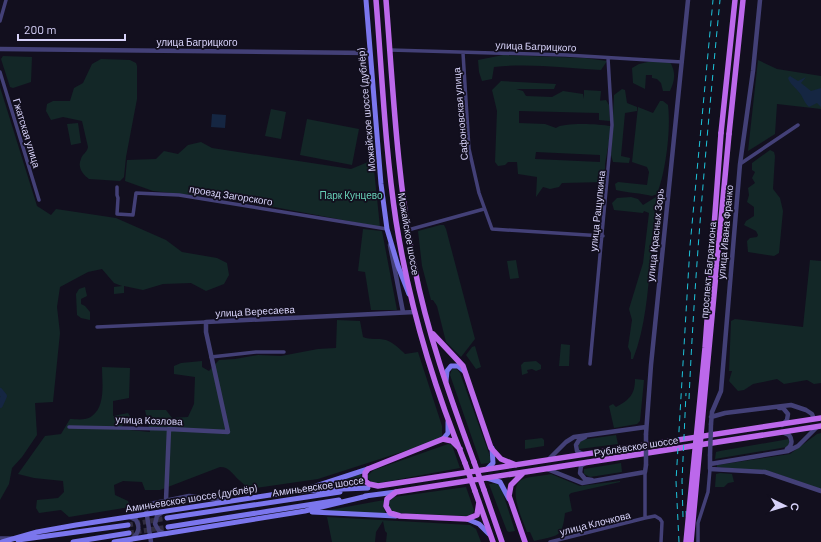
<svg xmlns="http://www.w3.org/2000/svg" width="821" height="542" font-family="Barlow,sans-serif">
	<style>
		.green { fill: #132727; fill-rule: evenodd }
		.water { fill: #152642 }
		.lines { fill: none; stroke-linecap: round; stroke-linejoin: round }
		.river { stroke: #152642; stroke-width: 6 }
		.secondary-tunnel { stroke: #302c3f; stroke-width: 5; stroke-dasharray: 5 2.5; stroke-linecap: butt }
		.minor { stroke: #434077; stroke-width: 3.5 }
		.tertiary { stroke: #434077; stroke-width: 4.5 }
		.secondary { stroke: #7b76ed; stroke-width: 5 }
		.primary { stroke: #bc68eb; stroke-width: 5.5 }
		.rail { stroke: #1dc4da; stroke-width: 1; stroke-dasharray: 6 5; stroke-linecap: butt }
		.tertiary-bridge { stroke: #434077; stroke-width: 4.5 }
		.primary-bridge { stroke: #bc68eb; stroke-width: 5.5 }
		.labels { text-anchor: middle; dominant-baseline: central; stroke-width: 3.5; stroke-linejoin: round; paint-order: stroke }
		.street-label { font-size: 10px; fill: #d7d2f9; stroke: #120f1e }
		.park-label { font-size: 10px; fill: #68cfb7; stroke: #120f1e }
	</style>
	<rect width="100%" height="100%" fill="#120f1e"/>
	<path class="green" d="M503 55 585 58 607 61 601 70C566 68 530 63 494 67L492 79 482 81 479 72 478 60Z
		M3 56 32 57 31 82 13 88 10 87 1 59Z
		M101 59 130 60 136 63 137 66V99L126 157 124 177 120 181 89 179C83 175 77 167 81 159 82 154 87 153 88 147L82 121 63 117 51 120 46 111 47 104 53 101H70L74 88 83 83 92 64Z
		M758 60 777 69 821 76V109L777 104 775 134 748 151Z
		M652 61 670 62C676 72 675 80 670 91H663L661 83 657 79 652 78V75H646L645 89 633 83 632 68 639 64Z
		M501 81 556 84 554 89H516L523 91 526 96 552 97 563 91 583 94 584 99V90L601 91 600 101H597L606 100 609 105 610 121 599 120V113L519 111V123L545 124 556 128C563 122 600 124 610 126L611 131 605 164V182L562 183 559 187 550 189 543 187 536 197 537 177 518 174 517 162H508L505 165 498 166 495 162 497 111 492 90ZM536 152 600 155V162L535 159Z
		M0 87 37 206 51 215 56 209 116 218 166 240 182 252 217 258 227 263 229 275 224 284 206 291 191 283 163 284 143 290 124 286V293L114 294V287L122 286 114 283 102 269 88 272 60 287 57 307 60 333 53 402 35 403 37 435 22 457 12 468 9 484 0 500Z
		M622 89 625 90 627 103 637 107V111L625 113 621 156 630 158 629 163 613 162 611 155 614 95Z
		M660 101H663L668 105C671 129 666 171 657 194L652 196C640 193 629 193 616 190L615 184 618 182 647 185 649 172 647 167 632 162 638 107 653 113Z
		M271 109 286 112 281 139 265 136Z
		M307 119 359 129 352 165 300 155Z
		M78 123 81 143 71 145 67 124Z
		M201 142 212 148 351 169 373 160 380 227 231 199 153 191 125 181 127 160 156 159 164 151 178 154 188 145Z
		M770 150 774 152 775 156 773 189 780 198 783 211 779 253 774 256 748 252 747 241 750 238 757 237 758 235 756 231 744 225 746 221 754 216V207L747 202 749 195 748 188 755 183 752 178 755 172 752 170V163Z
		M631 197 638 199 643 205 656 197 658 199C648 249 652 312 633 359H631V353L628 347 632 320 629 309 643 263 649 213 644 211 643 213 614 210 612 203 617 198Z
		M440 225H444L446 229 475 339 461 357 446 342 437 306 433 300H431L422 266 418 231Z
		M363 229 382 231 397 310H371L365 272 358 271Z
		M516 260 519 278 510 279 507 261Z
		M810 260 821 261V383L814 384 807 380 784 384 777 379 753 384 744 390 738 391 729 381 732 371H729L731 321 735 319 803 327Z
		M85 287 87 296 81 299V304L85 306 90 312V320L81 318 77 315 76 294 79 289Z
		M337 320 360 321 363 337C370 340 378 338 386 340 394 343 400 349 405 354L418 352 442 426V439L318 479 249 489C246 485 243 484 239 480 233 475 230 467 220 467L160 490H145L142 482 123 481 114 485 115 495 128 501 130 507 69 517 61 510 39 513 36 508 37 500 58 498 64 492 63 481 34 478 18 474 45 436 61 434 70 419C76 419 86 421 92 416 106 406 102 382 102 367L130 368 129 398 113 401V416L128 413 134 422 124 423 120 429 150 432 145 410H166L172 418 188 417 194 404 195 377 174 374V366L181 363 202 361V367L209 371 219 360 235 359 258 355 281 356 318 349 336 348Z
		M561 344 570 345 569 366H559Z
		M475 346 481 367 476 369 466 355 472 347Z
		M536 361 541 365V369L536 371 532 369 527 370 528 373 522 375 521 365 524 362Z
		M452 369H457L460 373 491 459 489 463 481 464 450 375Z
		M635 379 644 380 640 421 637 424 614 428 609 406 613 404 616 407C629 400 635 395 635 379Z
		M821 433V489L772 472 717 467V465L790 454 817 434Z
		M616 435 618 444 579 449V444L581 440Z
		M542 438 544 440V446L525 449V440Z
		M789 439V444L787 447 715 459 716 452 720 451Z
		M448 444 452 445 460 468 373 484 368 478V475L374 470Z
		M621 463 622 472 590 477 584 474V469Z
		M720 473 732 474 734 482 728 483 724 487H715L716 474Z
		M361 474 363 484 322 489V488Z
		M551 474 580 486 620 481V482L571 493 569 495 572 511 565 513C562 539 558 535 534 541L530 532H527C523 521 506 486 523 479 531 476 542 476 551 474Z
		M498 483 501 487 515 531 509 532 507 531 489 484Z
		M466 487 474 510 472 515 467 516 393 513 389 510 388 502 394 497Z
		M384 500 383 507 386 514 324 511Z
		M327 517 470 525 476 529 481 542H386L387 533 385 531 383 521 376 532 375 542H332Z"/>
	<path class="water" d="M790 76 798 81 806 77 801 83 811 91 821 88V107L817 103 809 107C804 103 803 96 798 91 794 86 790 84 788 78Z
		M212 114 226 115 225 128 211 127Z"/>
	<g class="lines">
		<path class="river" d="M0 391 4 396 0 405"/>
		<path class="secondary-tunnel" d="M128 525 167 518
			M129 533 168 527"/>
		<path class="minor" d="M0 21 6 0
			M390 50 566 55 682 62
			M463 53 469 149 479 193 492 229 603 236
			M0 72 39 200
			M740 164 798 125
			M117 187V195L118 198 117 214 133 215 136 193 179 195 387 229
			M408 230 484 209
			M97 327 206 322
			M211 357 256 352H284
			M590 364 612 125 608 58
			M69 427 169 429
			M645 518 655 516 660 519 662 522 661 542
			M0 538H12
			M550 542 645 518V472
			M698 542V523L708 492 710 469"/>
		<path class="tertiary" d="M0 49 370 53
			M390 245 403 312
			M779 408H783L788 414 787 420 782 425
			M711 417 725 413 791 405 806 410 812 414 814 419
			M711 424 712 412 721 391 740 164 753 71 760 0
			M782 432 789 435C793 440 792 446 787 449
			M646 434 651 365 688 0
			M584 455 577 451 576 445 579 440 585 437
			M710 455V469L765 472 821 491
			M549 459 566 442 574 437 646 427
			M587 462 581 466 580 473 585 479 592 480
			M710 464 788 451 798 446 817 427
			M547 469 582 483 645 472 646 465
			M166 500 169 429 228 432 206 332V322L415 312
			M163 512 157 516 155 524 159 531 166 534
			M130 517 136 520C141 528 138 534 131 540
			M151 542 146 509 150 504 189 496 225 500"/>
		<path class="secondary" d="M366 0 381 184 387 229 398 266 409 294
			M446 381 447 371 451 366H458L464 371
			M443 439 448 433V422
			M487 469 493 463 492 448
			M487 478 500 482 509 499
			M310 488 368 469
			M365 496 396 492
			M312 512 396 516
			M167 518 340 492
			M467 519 479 524 489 534
			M168 527 339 500
			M18 540 128 525
			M2 542 37 532 76 525 296 491 368 488
			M73 542 129 533
			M114 542 305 511 367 496"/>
		<path class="primary" d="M376 0C382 74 385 148 396 221 409 304 433 385 465 463
			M386 0C393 88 397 178 414 265 427 332 450 397 474 462
			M721 133 735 0
			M729 134 743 0
			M433 334 463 366 491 448 501 459 516 465
			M460 449 452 441 443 439 368 469 365 473V481L369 484 378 486 821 418
			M523 473 511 485 509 496 525 542
			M484 490 502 542
			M475 491 493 542
			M479 502 477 515 467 519 400 516 390 513 386 506 387 499 396 492 821 426"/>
		<path class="rail" d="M689 399C695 265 707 133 720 0
			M686 511 688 542
			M683 517 682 481 686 393
			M679 542 676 481 690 246 713 0"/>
		<path class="tertiary-bridge" d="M710 455 711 424
			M646 465V434"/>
		<path class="primary-bridge" d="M474 462 484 490
			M465 463 475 491
			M686 542 705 348 721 133
			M691 542 729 134"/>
	</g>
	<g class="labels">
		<g class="street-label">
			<text x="197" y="42">улица Багрицкого</text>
			<text transform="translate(536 46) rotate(2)">улица Багрицкого</text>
			<text transform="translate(366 110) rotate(-95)">Можайское шоссе (дублёр)</text>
			<text transform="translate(460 114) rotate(-95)">Сафоновская улица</text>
			<text transform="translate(27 133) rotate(73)">Гжатская улица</text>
			<text transform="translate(231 195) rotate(9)">проезд Загорского</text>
			<text transform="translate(597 211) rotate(-84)">улица Ращупкина</text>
			<text transform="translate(725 232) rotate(-85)">улица Ивана Франко</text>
			<text transform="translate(409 234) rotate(80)">Можайское шоссе</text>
			<text transform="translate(655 235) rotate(-84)">улица Красных Зорь</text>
			<text transform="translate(708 270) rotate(-85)">проспект Багратиона</text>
			<text transform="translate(255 311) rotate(-3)">улица Вересаева</text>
			<text transform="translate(149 420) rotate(2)">улица Козлова</text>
			<text transform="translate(636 446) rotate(-9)">Рублёвское шоссе</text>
			<text transform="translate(318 486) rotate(-8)">Аминьевское шоссе</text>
			<text transform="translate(191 498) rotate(-9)">Аминьевское шоссе (дублёр)</text>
			<text transform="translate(595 523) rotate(-14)">улица Клочкова</text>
		</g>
		<g class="park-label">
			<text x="351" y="195">Парк Кунцево</text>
		</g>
	</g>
	<g transform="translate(785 506) rotate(95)" stroke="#120f1e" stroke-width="3" paint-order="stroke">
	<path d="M0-3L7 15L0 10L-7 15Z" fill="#d7d2f9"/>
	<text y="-6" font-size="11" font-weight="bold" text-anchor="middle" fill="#d7d2f9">С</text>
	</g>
	<path d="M18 34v6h107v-6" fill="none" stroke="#d7d2f9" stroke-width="2"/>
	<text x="24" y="34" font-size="12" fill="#d7d2f9" stroke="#120f1e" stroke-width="3" paint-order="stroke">200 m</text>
</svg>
